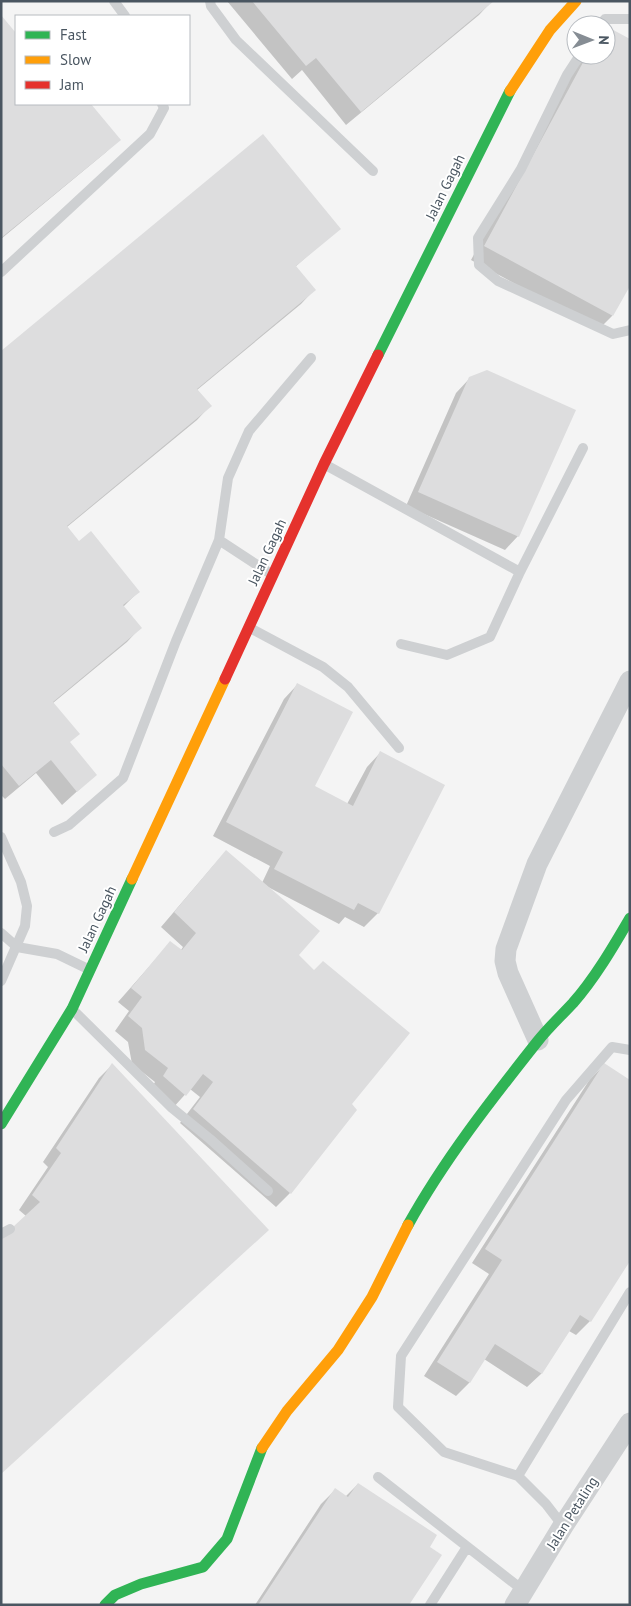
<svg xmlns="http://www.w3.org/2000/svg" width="631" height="1606" font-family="'PT Sans',sans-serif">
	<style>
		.shadow { fill: #0003 }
		.building { fill: #ddddde }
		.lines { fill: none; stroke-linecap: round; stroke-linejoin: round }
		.lane { stroke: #ced0d2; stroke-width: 10 }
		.street { stroke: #ced0d2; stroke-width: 21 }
		.fast { stroke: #30b455; stroke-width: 11 }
		.slow { stroke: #ff9f0a; stroke-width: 11 }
		.jam { stroke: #e5322d; stroke-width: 11 }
		.labels { text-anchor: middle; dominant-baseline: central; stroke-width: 4; stroke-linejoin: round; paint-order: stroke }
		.street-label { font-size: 14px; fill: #4a5661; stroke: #fff }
	</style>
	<rect width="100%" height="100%" fill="#f4f4f4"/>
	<path class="shadow" d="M227 1H492L479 15 346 125 302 70 292 79Z
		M1 17 16 35V104H89L119 140 105 153 1 239Z
		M606 27 612 316 599 329 471 260 581 55H606Z
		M339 228 295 267 314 290 301 304 197 390 210 406 197 420 67 527 79 543 138 592 123 607 140 628 127 642 53 703 69 743 95 775 62 805 36 773 5 799 1 795V353Z
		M470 378 518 536 505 550 406 506 456 393Z
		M297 685 313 786 347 804 367 767 380 753 378 913 364 927 345 917 339 924 268 887 298 955 350 1104 355 1110 290 1193 276 1207 180 1123 200 1097 190 1089 172 1109 150 1091 155 1082 132 1064 128 1042 115 1031 129 1011 118 1002 170 943 181 950 183 947 161 927 213 866 226 852 262 883 270 866 213 836 284 699Z
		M112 1065 1 1474 26 1216 19 1210 48 1167 43 1162 99 1078Z
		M604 1065 630 1258 590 1321 576 1335 569 1331 541 1374 527 1387 484 1359 469 1383 456 1396 424 1376 489 1274 472 1263 590 1079Z
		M358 1484 428 1547 408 1605H255L321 1504 335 1490 345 1497Z"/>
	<path class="building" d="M252 1H494L361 112 316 58 306 66Z
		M1 15 16 33V104H91L121 140 1 238Z
		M606 26 630 39V286L613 316 484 246 587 55H606Z
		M263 134 341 229 296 266 316 290 197 389 212 406 67 526 79 541 91 531 140 592 123 605 142 628 53 702 80 734 70 742 97 775 77 792 51 760 19 786 1 764V351Z
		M487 370 576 410 519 537 418 492 469 377Z
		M297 683 353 712 315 786 353 806 380 751 445 785 379 914 358 903 354 910 274 869 283 852 226 822Z
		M226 850 320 931 299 955 314 970 323 961 410 1033 352 1104 357 1110 291 1194 193 1109 213 1082 203 1074 186 1096 163 1076 168 1068 145 1050 142 1028 128 1016 142 997 131 988 170 941 182 950 196 933 174 912Z
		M112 1063 269 1230 1 1474V1238L40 1202 32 1195 61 1153 56 1148Z
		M604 1063 630 1080V1261L591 1322 580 1315 542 1374 495 1344 470 1383 437 1362 502 1260 485 1249Z
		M358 1483 437 1535 430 1547 442 1555 409 1605H258L335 1488 348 1497Z"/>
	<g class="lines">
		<path class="lane" d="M114 1 125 16
			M210 1 211 6 236 40 373 171
			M601 25 605 19H630
			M580 55 567 75 521 169 478 238 479 265 498 281 613 334 630 330
			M1 272 150 134 164 108 162 104
			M324 464 520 572 490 637 447 655 401 644
			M520 572 583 448
			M271 574 219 540 228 478 249 431 311 358
			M250 628 323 667 348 687 399 748
			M54 832 69 825 123 778 176 641 219 540
			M1 837 21 882 27 906 25 926 1 981
			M1 933 17 947 57 954 88 969
			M73 1010 172 1108 210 1139 268 1191
			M1 1234 10 1229
			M518 1476 630 1292
			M378 1477 524 1591
			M563 1526 546 1504 518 1476 444 1452 398 1407 401 1356 566 1100 612 1047 630 1050
			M430 1605 467 1547"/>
		<path class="street" d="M538 1040 508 973 505 961 506 949 537 864 630 681
			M515 1605 563 1526 630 1423"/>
		<path class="fast" d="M378 355 510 91
			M1 1124 72 1009 132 879
			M408 1225C444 1160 491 1100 537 1042 548 1028 561 1016 573 1003 595 978 613 947 630 918
			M105 1605 115 1595 141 1584 203 1567 227 1539 262 1448"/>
		<path class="slow" d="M510 91 550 30 576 1
			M132 879 225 679
			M262 1448 287 1411 338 1350 372 1297 408 1225"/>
		<path class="jam" d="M225 679 324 464 378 355"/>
	</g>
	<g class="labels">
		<g class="street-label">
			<text transform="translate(445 187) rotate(-64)">Jalan Gagah</text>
			<text transform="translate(267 552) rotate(-65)">Jalan Gagah</text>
			<text transform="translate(97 919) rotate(-65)">Jalan Gagah</text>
			<text transform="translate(572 1513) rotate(-58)">Jalan Petaling</text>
		</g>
	</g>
	<rect width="631" height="1606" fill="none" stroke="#4a5661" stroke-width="5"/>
	<rect x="15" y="15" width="175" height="90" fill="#ffffff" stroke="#b7bbc0"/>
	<rect x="25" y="31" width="25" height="8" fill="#30b455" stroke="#b7bbc0"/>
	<text x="60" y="40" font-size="15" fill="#4a5661">Fast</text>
	<rect x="25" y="56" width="25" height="8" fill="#ff9f0a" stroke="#b7bbc0"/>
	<text x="60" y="65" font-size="15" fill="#4a5661">Slow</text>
	<rect x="25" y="81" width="25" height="8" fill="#e5322d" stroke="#b7bbc0"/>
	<text x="60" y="90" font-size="15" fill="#4a5661">Jam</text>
	<g transform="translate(591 40) rotate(91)"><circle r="24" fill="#ffffff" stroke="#b7bbc0"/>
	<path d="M0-4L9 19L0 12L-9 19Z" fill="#868d94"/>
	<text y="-8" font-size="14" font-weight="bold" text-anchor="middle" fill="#4a5661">N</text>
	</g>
</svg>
